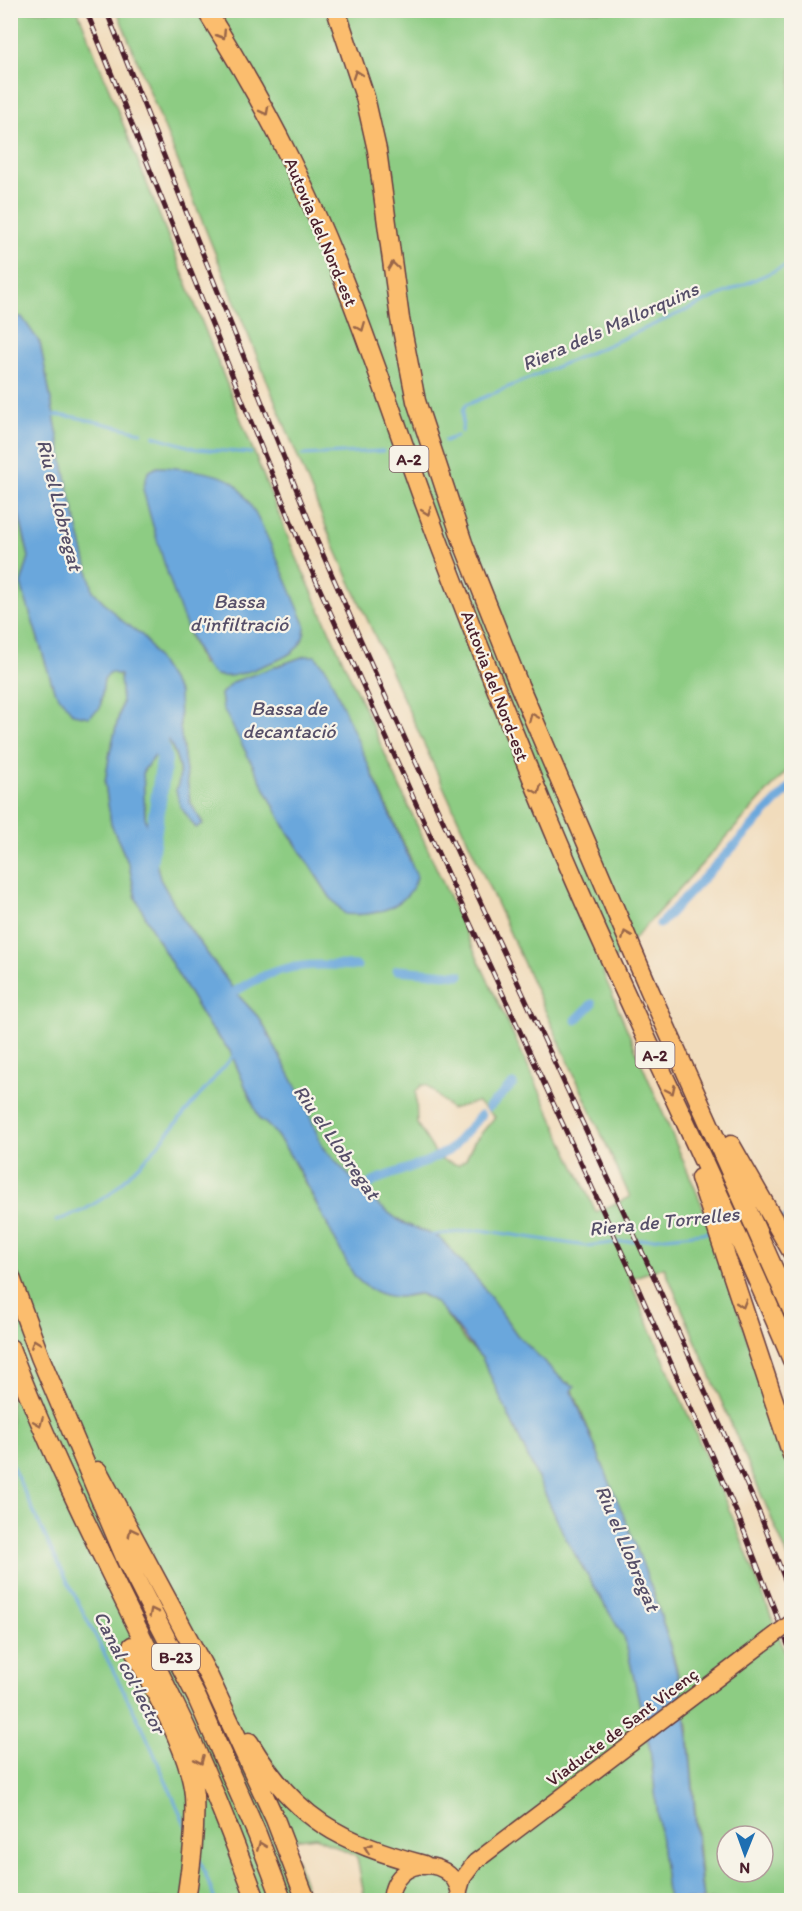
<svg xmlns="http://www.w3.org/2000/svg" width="802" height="1911" font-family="Itim,sans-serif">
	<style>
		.green { fill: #8dcc83; stroke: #6c7657; stroke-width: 1.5; fill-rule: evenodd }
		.water { fill: #6ba7dc; stroke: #5a6384; stroke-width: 1.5 }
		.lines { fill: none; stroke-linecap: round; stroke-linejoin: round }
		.stream { stroke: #6ba7dc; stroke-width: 3 }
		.canal { stroke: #6ba7dc; stroke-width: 9 }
		.river { stroke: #6ba7dc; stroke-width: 16 }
		.primary-casing { stroke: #633b41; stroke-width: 18 }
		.highway-casing { stroke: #633b41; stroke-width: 21 }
		.primary { stroke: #fbbd6e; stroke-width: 15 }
		.highway { stroke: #fbbd6e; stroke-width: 18 }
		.rail-casing { stroke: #4a1f2b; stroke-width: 5 }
		.rail { stroke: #f7f3e8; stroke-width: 3; stroke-dasharray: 9; stroke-linecap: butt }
		.primary-bridge-casing { stroke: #633b41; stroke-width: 18; stroke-linecap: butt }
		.primary-bridge { stroke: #fbbd6e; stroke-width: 15 }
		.oneway { stroke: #9a6649 }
		.labels { text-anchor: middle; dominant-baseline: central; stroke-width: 4.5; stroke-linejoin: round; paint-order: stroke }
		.shield { fill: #f7f3e8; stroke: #7e5f64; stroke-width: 1.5 }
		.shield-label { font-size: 16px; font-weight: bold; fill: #4a1f2b }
		.street-label { font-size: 18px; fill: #4a1f2b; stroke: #f7f3e8 }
		.water-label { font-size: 20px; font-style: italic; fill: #564f69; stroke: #f7f3e8 }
	</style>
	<rect width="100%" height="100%" fill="#f7f3e8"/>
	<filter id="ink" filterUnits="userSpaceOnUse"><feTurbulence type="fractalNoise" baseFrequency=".0167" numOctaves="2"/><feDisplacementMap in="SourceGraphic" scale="12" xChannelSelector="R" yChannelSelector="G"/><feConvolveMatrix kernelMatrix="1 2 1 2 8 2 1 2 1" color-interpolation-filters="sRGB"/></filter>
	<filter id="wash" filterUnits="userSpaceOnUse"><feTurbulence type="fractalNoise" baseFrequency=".008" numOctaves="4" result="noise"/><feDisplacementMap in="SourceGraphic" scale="24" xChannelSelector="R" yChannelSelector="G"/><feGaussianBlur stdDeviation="1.35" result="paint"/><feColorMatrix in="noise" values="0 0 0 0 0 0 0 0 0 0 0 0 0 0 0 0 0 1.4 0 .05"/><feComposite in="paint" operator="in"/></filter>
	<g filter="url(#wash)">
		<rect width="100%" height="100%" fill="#f1dcbc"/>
		<path class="green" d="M10 11H78L291 545 457 914 596 1212 630 1197 333 544 117 11H791V766L603 973 703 1207 791 1469V1564L664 1267 629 1279 734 1521 791 1667V1900H703L688 1726 676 1665 655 1597 570 1383 565 1382 517 1335 481 1284 440 1238 401 1222 373 1201 323 1148 303 1100 260 1019 236 993 184 921 160 879 145 817 143 771 168 739C176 756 184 773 176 790L203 824 190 802 180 727 179 693 143 636 121 620 93 591 68 488 40 343 11 316ZM237 486 258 520 305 624 202 664 189 634 149 511ZM305 656 370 768 411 860 396 904 378 912 356 915 330 897 285 827 223 708 221 694 233 682ZM422 1085H427L451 1109 477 1102 495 1117 474 1142 466 1159 458 1165 439 1159 417 1124 416 1091ZM727 1836H763V1872H727Z
			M10 480 29 557 21 584 54 690 100 708 104 679 110 672 120 675 122 703 110 752 105 783 111 824 129 865 136 898 156 937 208 1025 230 1051 260 1120 268 1123 287 1150 356 1277 398 1297 420 1294 437 1302 465 1341 482 1358 567 1541 625 1639 650 1749 668 1900H365L357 1857 316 1837 290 1840 310 1900H11Z"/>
		<path class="water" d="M10 316 22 317 40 343 68 488 93 591 121 620 143 636 179 693 180 727 190 802 203 824 196 828 180 806 176 790C184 773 177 755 168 739L143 771 145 817 160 879 184 921 236 993 260 1019 303 1100 323 1148 373 1201 401 1222 440 1238 481 1284 517 1335 565 1382 575 1386 572 1391C608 1481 651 1571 675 1665 695 1742 692 1822 703 1900H668L650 1749 625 1639 567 1541 482 1358C467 1343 439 1297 420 1294 412 1293 404 1298 397 1297 382 1296 363 1288 354 1275 334 1244 287 1131 260 1120L230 1051 208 1025 156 937 136 898 129 865 111 824 105 783 110 752 122 703 120 675 110 672 104 679 100 708 89 717 73 714 54 690 21 584 29 557 11 480Z
			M157 467C175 467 220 472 234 483 257 503 291 593 305 624 306 646 291 655 273 662 256 668 234 680 216 675 192 668 150 518 143 489L148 472Z
			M305 656H315L327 670 417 877C408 908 374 917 345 914L330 897 285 827 223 708 221 694 233 682Z"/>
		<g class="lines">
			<path class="stream" d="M51 415 75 417 141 432
				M462 432 463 410 466 405 608 345 792 263
				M154 436 197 449 251 453
				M445 441 457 436
				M302 455 383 451
				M779 1219 792 1215
				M56 1221 84 1210 110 1194 152 1152 234 1055
				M432 1235 481 1230 586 1246 711 1232
				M10 1461 51 1549 145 1733 187 1829
				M200 1860 215 1900"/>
			<path class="canal" d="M660 924 792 785
				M397 970 460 975
				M227 997C274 964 301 963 357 966
				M576 1020 592 1004
				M489 1107 513 1084
				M354 1195 378 1179 426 1162 450 1150 481 1115"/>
			<path class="river" d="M149 864 164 760 157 727"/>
		</g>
	</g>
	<g filter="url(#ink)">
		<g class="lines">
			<defs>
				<path id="primary" d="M459 1892 463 1878 475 1862
					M391 1900C392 1854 459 1854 460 1900"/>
				<path id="highway" d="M206 10C236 58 265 108 290 159 346 271 384 392 427 510 457 593 491 676 524 758 604 962 707 1157 792 1360
					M336 10 365 97 377 150 400 319 416 401 463 543 519 685 649 989 792 1310
					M731 1145 792 1252
					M700 1178 792 1455
					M10 1275 40 1357 127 1562 197 1698 257 1834 282 1900
					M10 1348C57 1472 119 1588 176 1707 207 1770 232 1835 256 1900
					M98 1471 209 1677 275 1819 306 1900
					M132 1646C152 1687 190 1751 194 1795 196 1830 191 1866 186 1900
					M249 1742C295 1819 340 1842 424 1865"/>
			</defs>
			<use href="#primary" class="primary-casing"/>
			<use href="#highway" class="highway-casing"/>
			<use href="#primary" class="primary"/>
			<use href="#highway" class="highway"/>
			<defs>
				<path id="rail" d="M86 10 302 549 447 873 631 1272 739 1518 792 1655
					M106 10 317 541 388 702 652 1273 759 1512 792 1598"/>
			</defs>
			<use href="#rail" class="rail-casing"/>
			<use href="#rail" class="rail"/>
			<defs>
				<path id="primary-bridge" d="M475 1862 792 1622"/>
			</defs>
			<use href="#primary-bridge" class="primary-bridge-casing"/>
			<use href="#primary-bridge" class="primary-bridge"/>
		</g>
		<defs><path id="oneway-chevron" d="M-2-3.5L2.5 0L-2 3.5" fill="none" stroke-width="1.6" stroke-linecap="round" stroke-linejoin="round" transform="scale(1.5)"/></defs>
		<g class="oneway">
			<use href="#oneway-chevron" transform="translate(222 35) rotate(58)"/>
			<use href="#oneway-chevron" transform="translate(357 74) rotate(-109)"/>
			<use href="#oneway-chevron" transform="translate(265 111) rotate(62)"/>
			<use href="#oneway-chevron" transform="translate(393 266) rotate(-98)"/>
			<use href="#oneway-chevron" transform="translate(361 327) rotate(68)"/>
			<use href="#oneway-chevron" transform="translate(427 511) rotate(70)"/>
			<use href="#oneway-chevron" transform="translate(533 717) rotate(-113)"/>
			<use href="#oneway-chevron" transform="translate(537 790) rotate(67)"/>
			<use href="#oneway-chevron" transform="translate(626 935) rotate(-113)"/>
			<use href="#oneway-chevron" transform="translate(671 1090) rotate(65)"/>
			<use href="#oneway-chevron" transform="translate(742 1304) rotate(73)"/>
			<use href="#oneway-chevron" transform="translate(35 1343) rotate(-111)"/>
			<use href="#oneway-chevron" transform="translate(39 1422) rotate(67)"/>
			<use href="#oneway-chevron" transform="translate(132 1532) rotate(-117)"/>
			<use href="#oneway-chevron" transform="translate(153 1612) rotate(-117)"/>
			<use href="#oneway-chevron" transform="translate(200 1760) rotate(66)"/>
			<use href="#oneway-chevron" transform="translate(261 1846) rotate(-111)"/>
			<use href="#oneway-chevron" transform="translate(368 1848) rotate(-159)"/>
		</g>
	</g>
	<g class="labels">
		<g class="shield">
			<rect x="389.5" y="446" width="39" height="26" rx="4.5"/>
			<rect x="635.5" y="1042" width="39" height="26" rx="4.5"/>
			<rect x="152" y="1644" width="48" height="26" rx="4.5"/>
		</g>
		<g class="shield-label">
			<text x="409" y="459">A-2</text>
			<text x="655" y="1055">A-2</text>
			<text x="176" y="1657">B-23</text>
		</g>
		<g class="street-label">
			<text transform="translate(321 232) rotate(67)">Autovia del Nord-est</text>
			<text transform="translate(495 686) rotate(69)">Autovia del Nord-est</text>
			<text transform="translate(622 1727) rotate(-37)">Viaducte de Sant Vicenç</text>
		</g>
		<g class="water-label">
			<text transform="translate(610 326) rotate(-24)">Riera dels Mallorquins</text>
			<text transform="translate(60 505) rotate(76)">Riu el Llobregat</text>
			<text x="239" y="601">Bassa<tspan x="239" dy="23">d'infiltració</tspan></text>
			<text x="289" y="708">Bassa de<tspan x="289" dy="23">decantació</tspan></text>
			<text transform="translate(337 1142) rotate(55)">Riu el Llobregat</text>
			<text transform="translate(664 1221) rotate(-6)">Riera de Torrelles</text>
			<text transform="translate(628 1548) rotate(67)">Riu el Llobregat</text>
			<text transform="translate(130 1672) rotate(63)">Canal col·lector</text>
		</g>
	</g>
	<rect width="802" height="1911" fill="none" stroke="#f7f3e8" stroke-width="36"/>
	<g transform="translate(745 1854) rotate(181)"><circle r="28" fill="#f7f3e8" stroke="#b29e9c" stroke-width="1.5"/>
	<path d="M0-4.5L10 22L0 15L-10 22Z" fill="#1f6fb2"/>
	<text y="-9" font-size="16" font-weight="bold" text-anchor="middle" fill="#4a1f2b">N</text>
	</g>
</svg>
